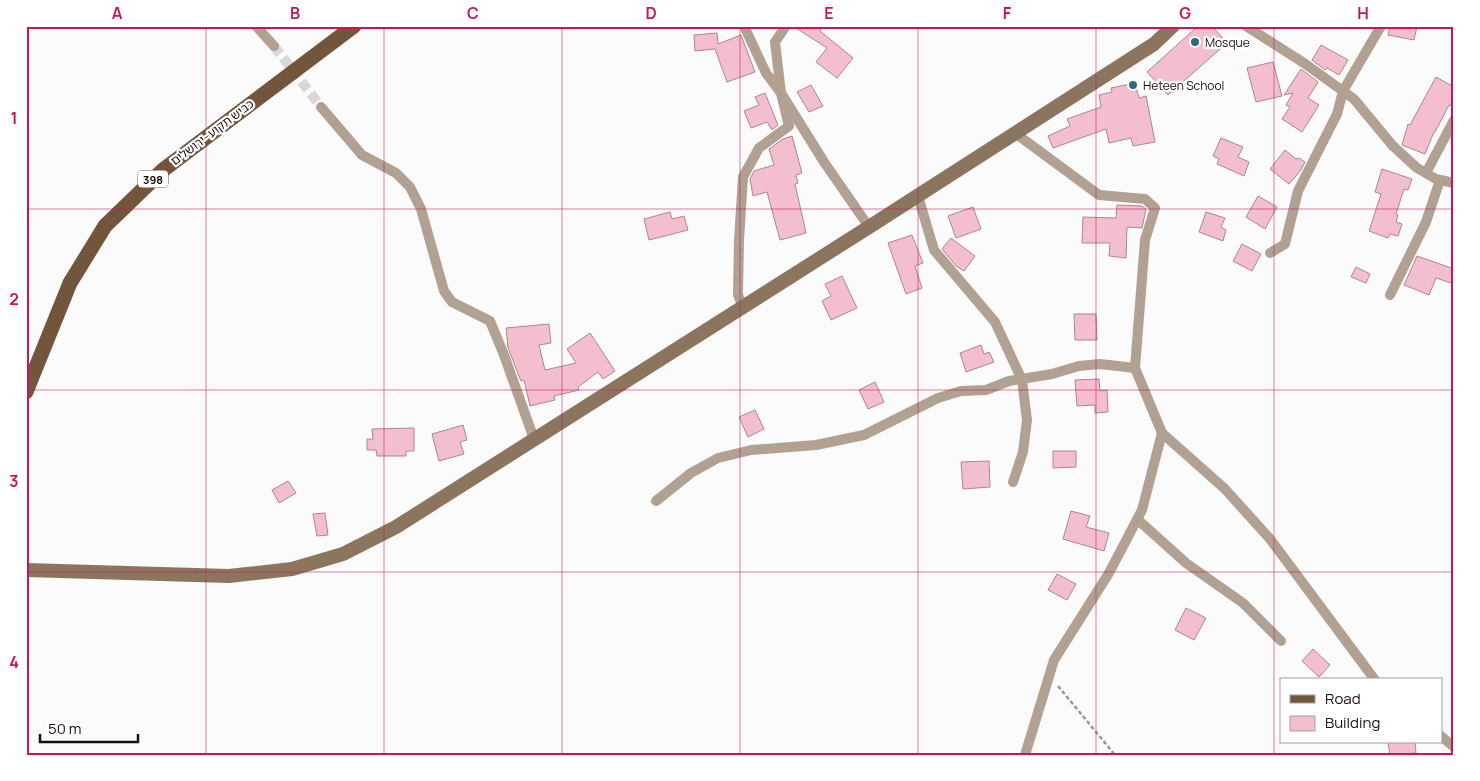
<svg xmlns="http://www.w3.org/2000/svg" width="1480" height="781" font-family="Manrope,'Noto Sans Hebrew',sans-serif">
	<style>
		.building { fill: #f3bece; stroke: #ac8691 }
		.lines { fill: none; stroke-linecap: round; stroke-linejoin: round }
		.street-tunnel { stroke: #d9d7d7; stroke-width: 10; stroke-dasharray: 10 5; stroke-linecap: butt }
		.path { stroke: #9e9897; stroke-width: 2.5; stroke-dasharray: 4 2.5; stroke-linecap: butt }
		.street { stroke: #b1a192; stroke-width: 10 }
		.secondary { stroke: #8c755f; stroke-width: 14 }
		.primary { stroke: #72563c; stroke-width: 15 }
		.grid { fill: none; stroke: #c2185b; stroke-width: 1; stroke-opacity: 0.55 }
		.poi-dot { fill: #2d6a81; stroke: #fff; stroke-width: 2 }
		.labels { text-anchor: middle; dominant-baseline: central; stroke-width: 4.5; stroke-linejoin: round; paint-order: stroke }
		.shield { fill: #fff; stroke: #5f5654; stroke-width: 1 }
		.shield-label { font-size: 11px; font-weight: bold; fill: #1b0d0a }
		.poi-label { font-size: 12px; fill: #1b0d0a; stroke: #fff; text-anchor: start }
		.street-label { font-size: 12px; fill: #1b0d0a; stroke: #fff }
		.neatline { fill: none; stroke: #c2185b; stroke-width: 2 }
		.grid-label { font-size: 16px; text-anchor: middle; font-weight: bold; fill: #c2185b }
	</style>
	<rect width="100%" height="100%" fill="#fbfbfb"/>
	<path class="building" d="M793 26H823L820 31 853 58 837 78 816 62 827 48Z
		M1198 26H1212L1227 43 1168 95 1147 72Z
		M1390 26H1417L1414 40 1388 35Z
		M717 33 718 44 741 35 755 72 727 82 715 49 695 51 694 35Z
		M1321 45 1348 60 1339 75 1327 68 1325 70 1312 60Z
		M1273 62 1282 96 1256 102 1247 68Z
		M1301 69 1318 82 1308 98 1319 105 1302 132 1282 119 1290 107 1286 105 1293 93 1284 95Z
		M1436 77 1454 87V99L1450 106 1449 105 1435 132H1434L1425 154 1402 145 1408 124 1410 125Z
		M1135 83 1139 98 1146 96 1155 142 1133 146 1131 138 1109 143 1106 129 1053 148 1048 136 1070 126 1067 119 1101 107 1099 95 1112 92 1111 88Z
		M811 85 823 106 809 112 797 92Z
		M765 93 778 125 772 130 767 122 751 128 744 111 759 105 755 97Z
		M792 136 802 173 796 175 798 183 795 184 806 233 780 240 767 192 753 196 750 179 754 171 774 165 769 149 783 139Z
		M1221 138 1243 147 1238 157 1249 162 1244 176 1217 164 1219 159 1213 156Z
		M1285 150 1296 159 1299 158 1305 162 1301 170 1289 184 1270 169Z
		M1382 169 1412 179 1408 190 1404 189 1396 214 1398 215 1396 222 1402 224 1398 236 1390 234 1388 238 1369 231 1381 194 1375 192Z
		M1258 196 1277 207 1265 229 1246 217Z
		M1117 205 1142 206 1146 209 1142 228 1127 227 1126 258 1109 256 1110 243H1082L1083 217 1116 218Z
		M973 207 981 229 956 238 948 216Z
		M670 212 672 219 684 216 688 230 649 240 644 219Z
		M1206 212 1225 218 1221 227 1226 230 1223 241 1199 232Z
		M912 235 923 263 915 266 922 288 906 294 888 243Z
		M951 238 975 256 964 271 956 266 942 249Z
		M1242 244 1261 254 1252 271 1233 261Z
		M1417 256 1454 269V284L1436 278 1429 295 1404 285Z
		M1356 267 1370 274 1366 283 1351 277Z
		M842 276 857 308 831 320 822 301 831 296 825 284Z
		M1074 314H1096L1097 340H1075Z
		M549 324 551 343 539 345 545 370 576 363 567 349 590 333 615 371 603 379 598 372 578 387 579 390 554 396 555 400 530 406 524 380 521 381 508 348 506 328Z
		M981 345 984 354 989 352 994 362 966 372 960 353Z
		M1099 379 1100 391 1107 390 1108 412 1095 413V405L1077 406 1075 380Z
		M875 382 884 402 868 409 859 390Z
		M755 410 764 429 748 437 739 417Z
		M463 425 467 440 460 442 464 454 439 461 432 434Z
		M414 428V451H406V456H377L376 450H367V439H373L372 429Z
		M1053 451H1076V467L1053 468Z
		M989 461 990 487 963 489 961 462Z
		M288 481 296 493 279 503 272 490Z
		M1071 511 1090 516 1086 527 1109 533 1104 551 1063 539Z
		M325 513 328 535 317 536 313 514Z
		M1057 574 1076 584 1067 600 1048 590Z
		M1186 608 1206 618 1194 640 1175 630Z
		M1313 649 1330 665 1319 677 1302 661Z
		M1388 742H1415L1416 753 1390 755Z"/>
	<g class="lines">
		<path class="street-tunnel" d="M274 46 321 107"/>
		<path class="path" d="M1058 686 1115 755"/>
		<path class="street" d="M256 26 274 46
			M786 26 775 42 781 93 824 162 869 227
			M1246 26 1304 63 1354 99 1392 145 1417 168 1436 179 1454 183
			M321 107 362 155 396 173 410 187 421 209 444 291 452 302 490 321 504 355 534 439
			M1015 133 1099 195 1145 199 1155 208 1145 240 1135 368 1162 433 1225 489 1270 539 1375 680
			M1426 173 1454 120
			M918 196 934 250 995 322 1022 380 1027 420 1023 452 1013 482
			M1270 253 1285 244 1298 191 1337 114 1343 91 1381 26
			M1390 295 1426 222 1440 180
			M743 307 738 295 739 240 743 177 759 148 789 126 781 93 766 73 744 26
			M656 501 691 473 718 458 751 450 816 445 864 435 938 398 961 391 986 390 1009 381 1052 374 1079 366 1100 364 1135 368
			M1137 519 1186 563 1243 603 1281 641
			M1441 736 1454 747
			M1025 755 1054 660 1109 573 1142 510 1162 433"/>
		<path class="secondary" d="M26 570 229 576 292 569 343 554 396 527 869 227 1154 44 1173 26"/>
		<path class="primary" d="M26 392 70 283 105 226 163 170 354 26"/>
	</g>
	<path class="grid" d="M206 26V755M384 26V755M562 26V755M740 26V755M918 26V755M1096 26V755M1274 26V755M26 209H1454M26 390H1454M26 572H1454"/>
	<g class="poi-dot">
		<circle cx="1195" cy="42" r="5"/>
		<circle cx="1133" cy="85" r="5"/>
	</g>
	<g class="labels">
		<rect class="shield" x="138" y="170.5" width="30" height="17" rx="4"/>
		<g class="shield-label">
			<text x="153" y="179">398</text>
		</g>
		<g class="poi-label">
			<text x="1205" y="42">Mosque</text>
			<text x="1143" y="85">Heteen School</text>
		</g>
		<g class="street-label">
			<text transform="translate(212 132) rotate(-37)">כביש תקוע–ירושלים</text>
		</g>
	</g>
	<rect width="1480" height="781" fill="none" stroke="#ffffff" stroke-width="55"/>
	<rect x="1280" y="678" width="162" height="65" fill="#ffffff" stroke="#a49e9d"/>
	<rect x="1290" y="695" width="25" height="8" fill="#72563c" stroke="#a49e9d"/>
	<text x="1325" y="704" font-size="15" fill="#1b0d0a">Road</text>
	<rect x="1290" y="716" width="25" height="15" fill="#f3bece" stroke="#a49e9d"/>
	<text x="1325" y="728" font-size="15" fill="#1b0d0a">Building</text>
	<path d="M40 734v8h98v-8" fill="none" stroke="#1b0d0a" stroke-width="2.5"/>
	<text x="48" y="734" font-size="15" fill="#1b0d0a" stroke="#ffffff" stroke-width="4" paint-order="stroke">50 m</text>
	<rect x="28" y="28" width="1424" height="726" class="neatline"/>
	<g class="grid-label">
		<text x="117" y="19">A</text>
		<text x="295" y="19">B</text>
		<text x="473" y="19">C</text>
		<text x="651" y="19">D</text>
		<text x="829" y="19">E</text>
		<text x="1007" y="19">F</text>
		<text x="1185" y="19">G</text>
		<text x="1363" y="19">H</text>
		<text x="14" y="124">1</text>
		<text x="14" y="305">2</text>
		<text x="14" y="487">3</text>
		<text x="14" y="668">4</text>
	</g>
</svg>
